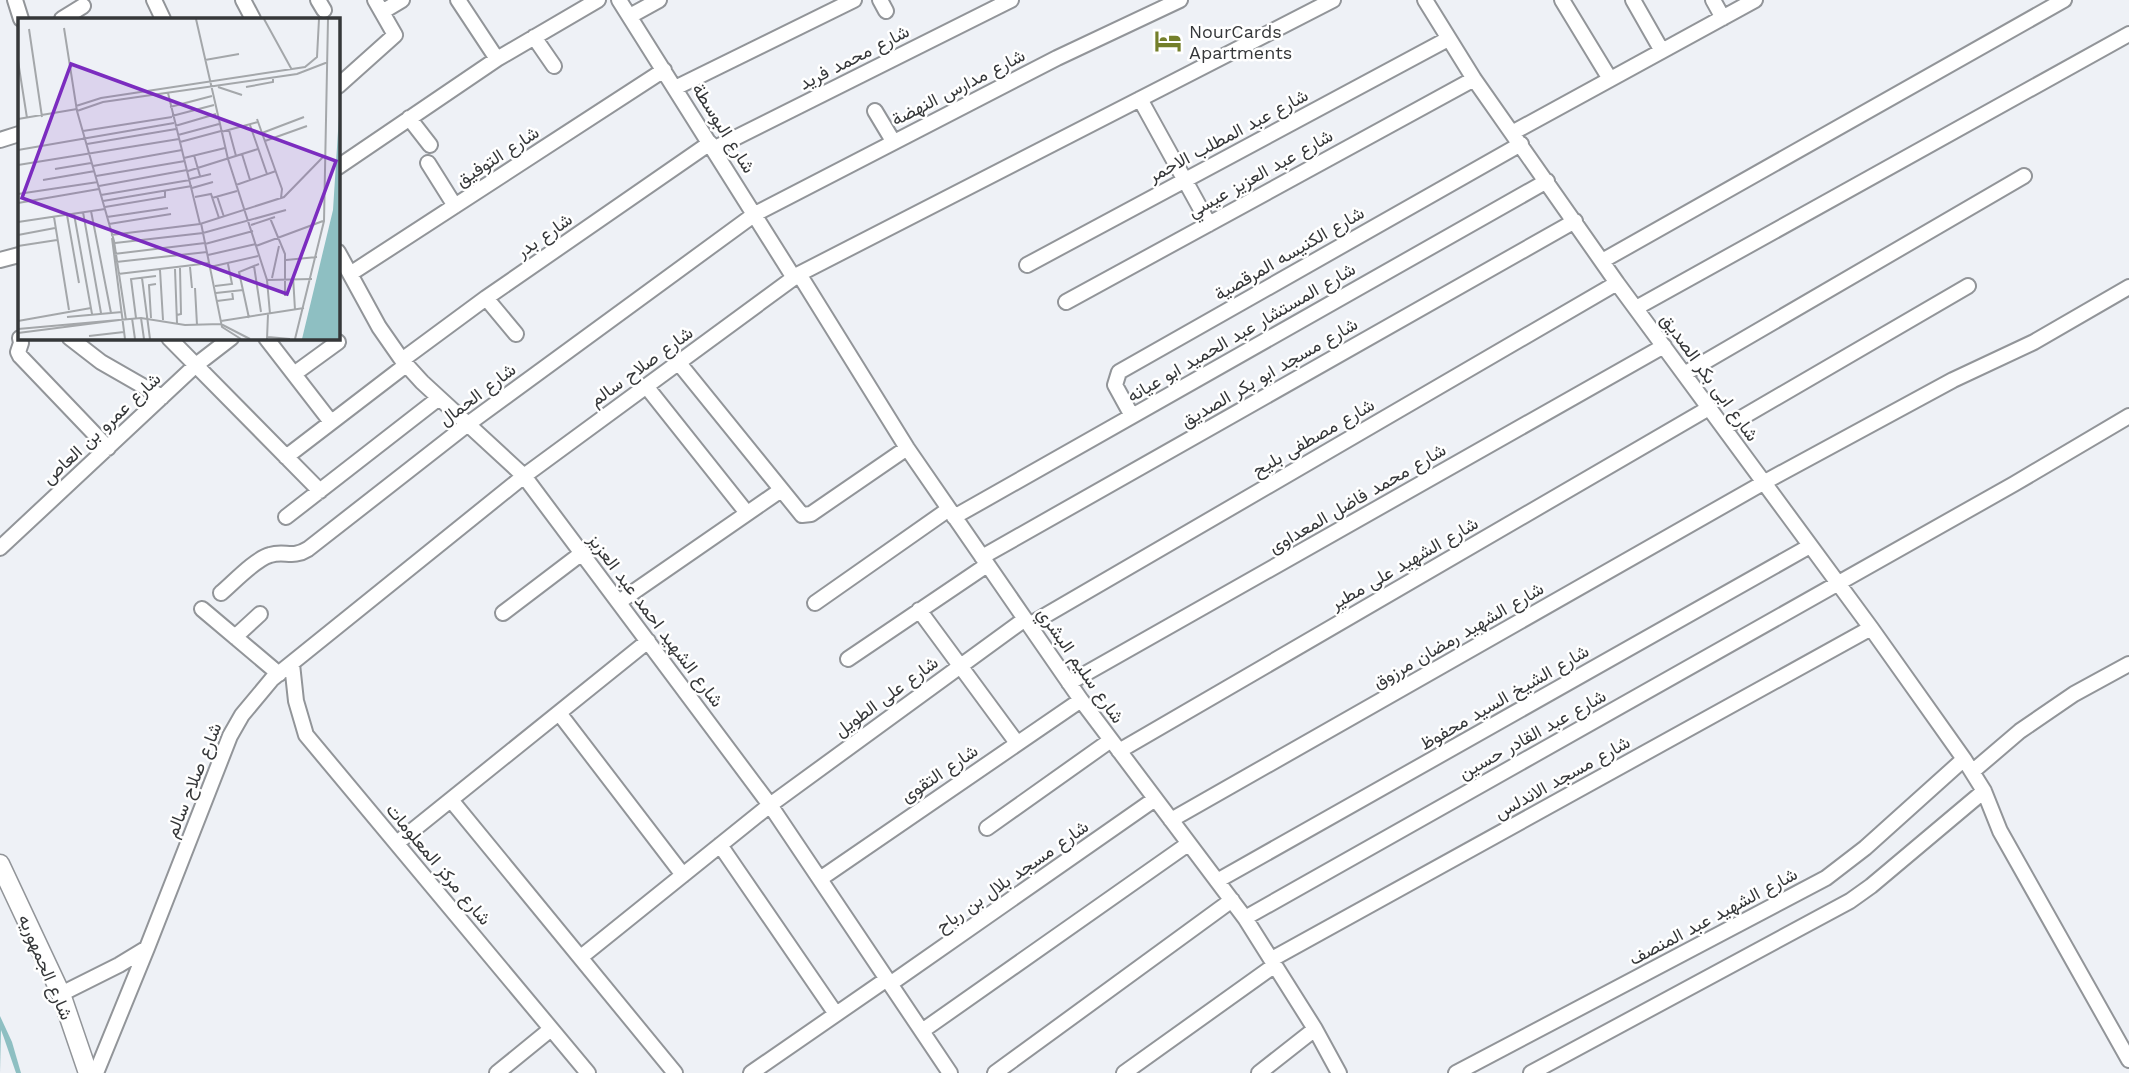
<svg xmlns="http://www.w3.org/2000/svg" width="2129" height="1073" font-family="'Work Sans',Vazirmatn,sans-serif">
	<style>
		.water { fill: #8ebfc2 }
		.pier { fill: #eef1f6 }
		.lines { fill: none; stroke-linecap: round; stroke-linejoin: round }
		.minor-casing { stroke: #929599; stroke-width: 18 }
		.tertiary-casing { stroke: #929599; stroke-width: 21 }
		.minor { stroke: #fff; stroke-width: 14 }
		.tertiary { stroke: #fff; stroke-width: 18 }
		.labels { text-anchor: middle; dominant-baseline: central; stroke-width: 5; stroke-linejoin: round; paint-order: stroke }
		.poi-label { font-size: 18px; fill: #353739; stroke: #fff; text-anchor: start }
		.street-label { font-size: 18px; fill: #353739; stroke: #fff }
		.inset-road { fill: none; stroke: #a4a7aa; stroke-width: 2 }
		.view { fill: #7b2cbf; fill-opacity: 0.15; stroke: #7b2cbf; stroke-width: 3.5 }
		.inset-edge { fill: none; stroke: #353739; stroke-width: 3.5 }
	</style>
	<rect width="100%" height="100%" fill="#eef1f6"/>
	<path class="water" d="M0 1016 12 1042 21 1073H0Z"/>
	<path class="pier" d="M1 1030 4 1038 16 1073H0Z"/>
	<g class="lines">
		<defs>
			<path id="minor" d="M15 0 21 19
				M154 0 163 19
				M243 0 253 19
				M318 0 324 10
				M458 0 497 59
				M619 0 794 278
				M880 0 886 11
				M1425 0 1474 79 1617 283 1871 628 1964 759 1984 791 2000 831 2129 1060
				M1562 0 1610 79
				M1633 0 1662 51
				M1713 0 1723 18
				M382 12 402 0
				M630 16 659 0
				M62 19 83 6
				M534 37 554 66
				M338 86 395 35 375 0
				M675 88 854 0
				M1140 99 1209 224
				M875 111 893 141
				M409 118 430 145
				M1512 133 1755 0
				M0 140 19 134
				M713 149 1011 0
				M428 163 455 206
				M338 167 497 59 598 0
				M338 252 379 327 402 360 422 382 524 476 770 805 950 1073
				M0 260 19 255
				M1602 261 2064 0
				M1027 265 1448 39
				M350 274 664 70
				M799 274 907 448 1025 619 1081 700 1245 918 1315 1029 1339 1073
				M486 298 516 334
				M1066 302 1474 79
				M1636 308 2129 34
				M20 338 21 343 18 352 20 356 108 448
				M70 338 101 362 162 397
				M169 338 320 491
				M266 338 331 422
				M402 360 486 298 710 143
				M678 362 802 515 811 514 907 448
				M294 374 338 342
				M1684 374 2024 176
				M646 386 747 513
				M1132 416 1115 385 1119 372 1521 144
				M1724 428 1968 286
				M286 457 406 365
				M286 517 439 398
				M954 517 1547 181
				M0 548 196 365 231 338
				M982 557 1575 221
				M221 593C233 583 255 559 270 555 285 550 292 559 308 549L468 424 755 214 1057 58 1180 0
				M619 602 781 490
				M815 603 949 509
				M202 609 279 674
				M919 610 1017 743
				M503 613 582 553
				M1029 625 1617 283
				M235 637 260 614
				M848 659 987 565
				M292 664 296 701 306 735 588 1073
				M1069 683 1664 346
				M559 713 683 875
				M1119 751 1709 408
				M1972 772 2020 731 2074 694 2129 664
				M451 800 675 1073
				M1171 820 1763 483 1953 380 2034 342 2129 287
				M987 828 1111 740
				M397 843 648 641
				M720 845 836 1014
				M820 879 1081 700
				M1217 881 1810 546
				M1245 918 2014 484 2129 416
				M581 957 770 805 1025 619
				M1272 959 1871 628
				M890 984 1155 799
				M61 994 119 965 147 948
				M922 1031 1188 844
				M96 1073 147 948 230 736 242 715 272 679 524 476 799 274 1333 0
				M497 1073 551 1029
				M751 1073 887 979
				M995 1073 1232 900
				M1124 1073 1275 965
				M1259 1073 1315 1029
				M1456 1073 1826 878 1865 848 1964 759
				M1531 1073 1850 901 1871 886 1984 791"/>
			<path id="tertiary" d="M0 864 61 994 88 1073"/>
		</defs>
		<use href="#minor" class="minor-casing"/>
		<use href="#tertiary" class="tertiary-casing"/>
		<use href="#minor" class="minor"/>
		<use href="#tertiary" class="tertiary"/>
	</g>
	<defs>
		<symbol id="hotel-bare" viewBox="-9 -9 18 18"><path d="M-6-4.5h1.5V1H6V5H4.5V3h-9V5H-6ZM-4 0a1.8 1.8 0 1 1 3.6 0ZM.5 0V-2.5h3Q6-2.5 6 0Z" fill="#747f2b" stroke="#fff" stroke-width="2.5" paint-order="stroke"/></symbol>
	</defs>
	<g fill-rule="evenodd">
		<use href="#hotel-bare" x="1149" y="22" width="38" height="38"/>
	</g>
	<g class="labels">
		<g class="poi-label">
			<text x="1189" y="31">NourCards<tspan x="1189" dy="21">Apartments</tspan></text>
		</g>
		<g class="street-label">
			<text transform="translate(854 57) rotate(-27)">شارع محمد فريد</text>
			<text transform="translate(958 87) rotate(-27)">شارع مدارس النهضة</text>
			<text transform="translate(724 128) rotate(58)">شارع البوسطة</text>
			<text transform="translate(1228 135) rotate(-28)">شارع عبد المطلب الاحمر</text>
			<text transform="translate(497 156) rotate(-33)">شارع التوفيق</text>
			<text transform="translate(1260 173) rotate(-29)">شارع عبد العزيز عيسي</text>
			<text transform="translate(544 235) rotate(-35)">شارع بدر</text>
			<text transform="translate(1289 253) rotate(-30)">شارع الكنيسه المرقصية</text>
			<text transform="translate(1241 332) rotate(-30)">شارع المستشار عبد الحميد ابو عيانه</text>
			<text transform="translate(641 366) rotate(-36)">شارع صلاح سالم</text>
			<text transform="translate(1269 372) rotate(-30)">شارع مسجد ابو بكر الصديق</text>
			<text transform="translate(1710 377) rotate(54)">شارع ابى بكر الصديق</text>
			<text transform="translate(477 394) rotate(-37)">شارع الحمال</text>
			<text transform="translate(101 428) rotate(-43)">شارع عمرو بن العاص</text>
			<text transform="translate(1313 437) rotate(-30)">شارع مصطفى بليح</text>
			<text transform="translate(1357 498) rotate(-30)">شارع محمد فاضل المعداوى</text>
			<text transform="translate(1404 563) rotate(-30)">شارع الشهيد على مطير</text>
			<text transform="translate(656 620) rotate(53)">شارع الشهيد احمد عبد العزيز</text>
			<text transform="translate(1458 635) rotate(-30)">شارع الشهيد رمضان مرزوق</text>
			<text transform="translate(1081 665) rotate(55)">شارع سليم البشري</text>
			<text transform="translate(886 696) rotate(-36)">شارع على الطويل</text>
			<text transform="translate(1504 697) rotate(-30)">شارع الشيخ السيد محفوظ</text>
			<text transform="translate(1532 734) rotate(-29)">شارع عبد القادر حسين</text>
			<text transform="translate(939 773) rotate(-34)">شارع التقوى</text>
			<text transform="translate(1562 777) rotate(-29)">شارع مسجد الاندلس</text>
			<text transform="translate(193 780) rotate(-68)">شارع صلاح سالم</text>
			<text transform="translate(439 864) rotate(50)">شارع مركز المعلومات</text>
			<text transform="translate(1012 876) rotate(-35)">شارع مسجد بلال بن رباح</text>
			<text transform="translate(1713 916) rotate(-28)">شارع الشهيد عبد المنصف</text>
			<text transform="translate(46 967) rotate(67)">شارع الجمهوريه</text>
		</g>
	</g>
	<g transform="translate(18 18)">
		<rect width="322" height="322" fill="#eef1f6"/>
		<path d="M322 82V321H284L315 192Z" fill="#8ebfc2"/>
		<path class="inset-road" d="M178 1 210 141 249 262 252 296M246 1 274 52M46 10 59 93 96 223 108 302M11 11 24 99M187 42 221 36M0 43 9 100M200 69 224 77M228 69 255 64V59M150 75 182 206M58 88 83 80 287 49 299 39 301 1M152 89 194 78M59 93 85 84 279 56 310 44M154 98 196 87M0 101 59 91M239 101 264 171 263 180M232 107 249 156M157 108 198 96M211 112 218 138M65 113 154 99M203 114 240 104M244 115 286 99M160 117 201 106M247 123 289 108M162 124 203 113M69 126 158 111M0 132 156 105M224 136 232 162M176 137 182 158M166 140 207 130M0 147 161 121M75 148 164 132M37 151 73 145M170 153 240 131M78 158 167 143M172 161 193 156M25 162 77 153M218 167 258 153M81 168 169 152M174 170 195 164M0 176 80 164M83 177 172 162M199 178 206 199M177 179 193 176 201 200M194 180 219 173M85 183 174 168M0 185 81 171M87 189 147 179V173M73 193 93 295M65 194 83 295M56 196 74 296M49 197 61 265M36 199 51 292M89 199 150 190M252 200 267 236V278M0 204 87 191M183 205 204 309 223 321M91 206 153 196M233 207 257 199M0 217 37 210M93 217 182 206 266 179 306 138M94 220 107 321M97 225 185 215 268 192M187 226 235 213M0 228 39 222M238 228 305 203M96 236 187 225M190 237 238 226M268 242 299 239M98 244 189 234M236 248 243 294M172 249 174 270M192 249 240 238M157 251 159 305M142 252 145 302M100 256 192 245M275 258 277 292M124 260 132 321M254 260 261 228M249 262 294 261M197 268 214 266 210 246M177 270 179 307M198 275 225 272M199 283 215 281 214 273M159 297 163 296 162 250M49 299 104 294M114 300 117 321M118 300 113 261 138 258M123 300 126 321M133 300 131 267 138 266M231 300 221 254 241 246M0 303 73 290M203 303 286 290M0 311 123 300 167 307 203 306 232 321M0 315 109 301M71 318 106 314M250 319 272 321M249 321 250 296M277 321 306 203 310 1"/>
		<path class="view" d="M53 46 318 143 269 276 4 180Z"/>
		<rect width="322" height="322" class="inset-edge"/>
	</g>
</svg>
